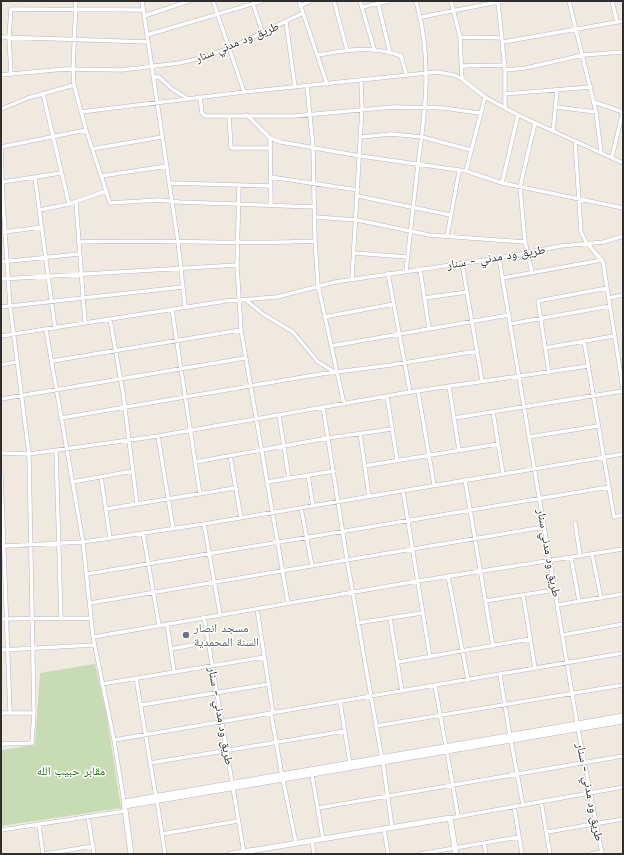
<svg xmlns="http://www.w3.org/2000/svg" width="624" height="855" font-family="'Work Sans','Noto Naskh Arabic',sans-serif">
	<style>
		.cemetery { fill: #c7dcb5 }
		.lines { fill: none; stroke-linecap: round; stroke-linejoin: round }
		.street-casing { stroke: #b3b6c2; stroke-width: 4.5 }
		.secondary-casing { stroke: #b3b6c2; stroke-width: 6 }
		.street { stroke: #fff; stroke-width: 3.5 }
		.secondary { stroke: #fff; stroke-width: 5 }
		.worship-dot { fill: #6b7280; stroke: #fff; stroke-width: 1.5 }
		.labels { text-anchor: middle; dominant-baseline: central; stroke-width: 3; stroke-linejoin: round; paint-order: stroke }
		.street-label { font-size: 12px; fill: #2e2e2e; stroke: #fff }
		.worship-label { font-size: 12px; fill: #5b616d; stroke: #fff; text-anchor: start }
		.park-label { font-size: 12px; fill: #267514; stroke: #fff }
	</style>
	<rect width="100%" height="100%" fill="#f0e9e0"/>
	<path class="cemetery" d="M95 664 106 712 121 808 1 826V750L35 745 40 673Z"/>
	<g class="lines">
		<defs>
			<path id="street" d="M76 1 73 69 74 85 86 130 110 203 159 200 179 202 315 207
				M142 1 178 242 185 307
				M213 1 244 92
				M299 1 327 84
				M334 1 347 50
				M360 1 374 49
				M451 1 460 37 462 79
				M498 1 505 70V107
				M569 1 596 112 601 152
				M612 1 617 22
				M378 3 390 53
				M253 4 262 31
				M300 6 311 1
				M362 7 389 1
				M144 16 189 1
				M421 17 503 1
				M286 22 295 87
				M147 35 262 1
				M1 37 148 42
				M460 37 502 38
				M503 42 623 21
				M318 55C346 50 373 45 401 56L406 74
				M462 66 504 65
				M505 70 526 68 583 55 623 52
				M11 74 9 37 11 9 143 10
				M1 75 65 69 122 70 179 63 201 58 230 48 303 13
				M153 77H159L172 89 188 99
				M307 86 313 147 315 241 318 285 344 404
				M43 94 69 204
				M505 94 591 87
				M200 97 202 113 205 116H294L393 107 443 108 480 113
				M594 102 623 112
				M556 107 596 112
				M1 109 28 98 74 85
				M81 112 244 92 437 72 454 75 462 79 485 97 518 115 623 163
				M247 115 270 138 281 142 360 156 466 171 502 183 623 208
				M229 116 231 148H270
				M553 131 557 91
				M361 137 391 134 422 137 471 150
				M270 138 271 205
				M575 141 581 232 586 242 603 262 623 389
				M1 147 86 130
				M92 149 162 137
				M612 157 623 111
				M466 171 485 97
				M101 176 167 166
				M270 177 358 190
				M35 178 55 328
				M2 182 61 173
				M170 183 270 186
				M502 183 518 115
				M239 186 237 265 241 330 288 603
				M358 196 450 215
				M76 202 85 323
				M40 210 69 204 106 191
				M315 217 357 220 429 235 525 242
				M4 232 42 227
				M447 236 459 172
				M78 242C157 239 236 245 315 241
				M354 253 407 257
				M499 258 578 729 602 854
				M1 262 79 254
				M462 263 482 381
				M420 269 429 328
				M406 271C410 235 414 200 418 164 426 107 432 57 416 1
				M532 272 525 242 520 187 535 123
				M388 273 410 392
				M503 278 602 260
				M1 279 237 265
				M352 279 362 108 361 80
				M424 298 467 292
				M609 298 623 295
				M246 300 263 314 293 332 318 362 336 373
				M1 307 183 287
				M172 310 200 494
				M324 317 394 304
				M110 319 123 393 137 504
				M510 324 610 306
				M46 330 83 542 93 637 114 740 124 802
				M1 336 226 301 277 297 335 282 499 258 561 246 604 242 623 236
				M584 341 614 517 623 515
				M331 346 509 315
				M545 348 614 336
				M52 361 241 330
				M1 365 16 362
				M549 373 538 301 607 288
				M449 386 459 450
				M418 391 434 485
				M387 396 397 460
				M1 399 245 358
				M323 407 347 560 382 759
				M493 412 503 474
				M279 415 289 479
				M61 418 321 374 391 365 477 351
				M454 418 623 391
				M360 433 369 496
				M158 436 173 528
				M529 437 598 426
				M56 450 61 619
				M1 453 29 454 158 436 410 392 588 366
				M230 455 241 518
				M195 462 328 438 392 429
				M364 466 498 444
				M1 473 10 713
				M308 475 313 506
				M101 477 110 538
				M465 480 493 646
				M72 482 133 471
				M267 482 334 471
				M403 491 430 657
				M301 508 312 566
				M106 509 235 488
				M575 523 580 555
				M204 524 220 614
				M143 533 159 625
				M4 546 83 542 204 524 623 454
				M592 554 601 598
				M571 557 579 601
				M87 574 609 487
				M448 576 468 680
				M523 595 535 668
				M485 601 555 590
				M90 603 544 527
				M557 605 623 594
				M257 609 273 713
				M204 617 244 853
				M390 618 402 691
				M1 619 91 618
				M357 623 422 613
				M167 624 174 671
				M563 635 623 624
				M93 637 418 581 623 549
				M171 649 208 642
				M1 650 94 645
				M398 662 530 639
				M500 675 510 736
				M136 678 156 797
				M102 684 265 657
				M435 686 446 747
				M340 701 350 764
				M141 705 269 684
				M1 713H34
				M271 713 282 776
				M376 726 623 685
				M114 740 623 653
				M511 741 523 805
				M1 744 32 743 34 713 29 454 10 306 3 202 1 147
				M447 752 458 816
				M150 763 345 731
				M383 763 392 827
				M312 775 323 839
				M283 780 296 843
				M157 801 165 854
				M541 801 550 854
				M514 806 522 854
				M318 808 623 756
				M88 817 94 854
				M450 818 623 787
				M39 825 43 854
				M384 829 388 854
				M1 830 125 811
				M547 832 623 819
				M162 834 238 821
				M312 841 314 854
				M484 843 486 854
				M45 854 93 846
				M420 854 519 837
				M590 854 602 852"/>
			<path id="secondary" d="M125 806 623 721
				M131 854 124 802 623 716
				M231 854 450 818 456 854"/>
		</defs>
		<use href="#street" class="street-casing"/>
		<use href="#secondary" class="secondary-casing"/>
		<use href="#street" class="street"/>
		<use href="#secondary" class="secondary"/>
	</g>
	<circle class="worship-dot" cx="186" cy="635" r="4"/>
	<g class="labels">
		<g class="street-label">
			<text transform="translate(237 42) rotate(-22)">طريق ود مدني سنار</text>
			<text transform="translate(496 257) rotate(-9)">طريق ود مدني - سنار</text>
			<text transform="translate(549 553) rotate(80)">طريق ود مدني سنار</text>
			<text transform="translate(221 716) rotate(80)">طريق ود مدني - سنار</text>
			<text transform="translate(590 792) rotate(79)">طريق ود مدني - سنار</text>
		</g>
		<g class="worship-label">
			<text x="194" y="628">مسجد انصار<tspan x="194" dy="14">السنة المحمدية</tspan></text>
		</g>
		<g class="park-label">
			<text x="71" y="771">مقابر حبيب الله</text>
		</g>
	</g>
	<rect width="624" height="855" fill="none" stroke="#2e2e2e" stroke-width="4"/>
</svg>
